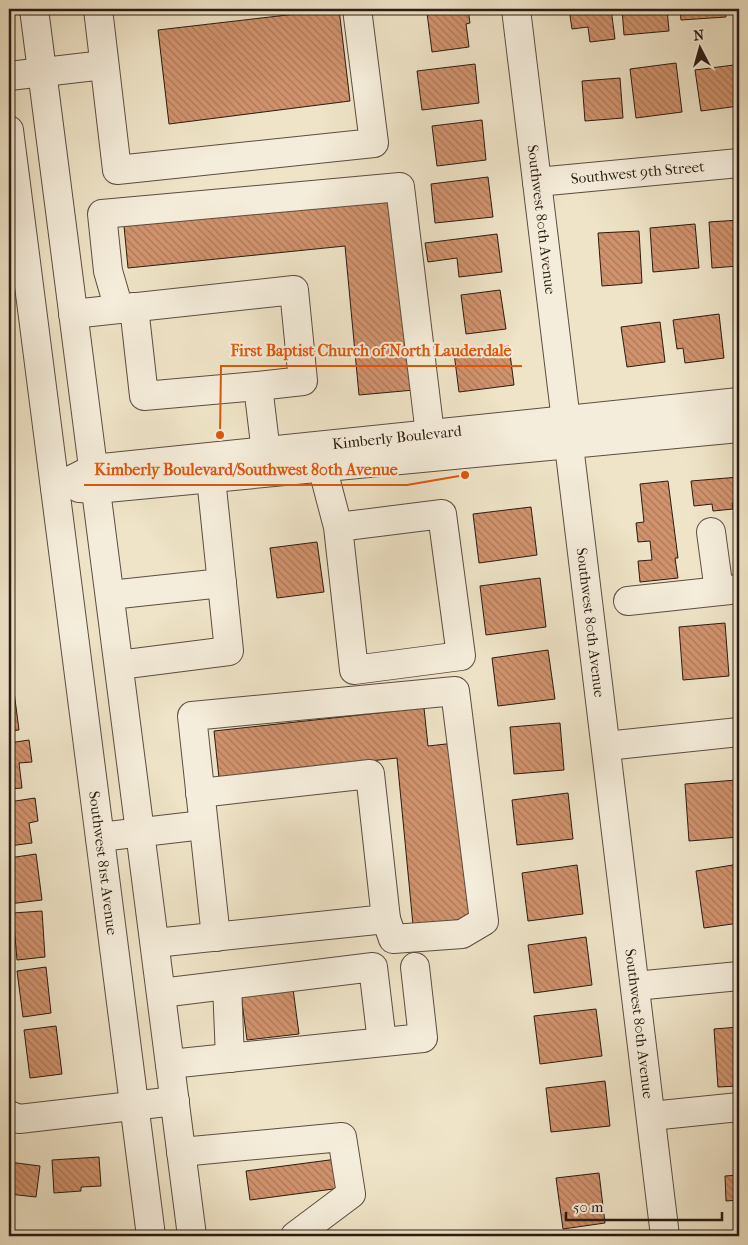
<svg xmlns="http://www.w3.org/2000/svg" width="748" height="1245" font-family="'IM FELL French Canon',serif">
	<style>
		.building { fill: url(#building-back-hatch); stroke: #2b1b13 }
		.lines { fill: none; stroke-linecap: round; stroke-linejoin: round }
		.minor-casing { stroke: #5c4d40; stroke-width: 30 }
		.minor { stroke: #f5eddb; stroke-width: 28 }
		.labels { text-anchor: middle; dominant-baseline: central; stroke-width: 4; stroke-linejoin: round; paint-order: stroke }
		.street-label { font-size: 15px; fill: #2b1b13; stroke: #f5eddb }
		.leader { fill: none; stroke: #df560c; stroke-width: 2 }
		.callout-dot { fill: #df560c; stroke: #f5eddb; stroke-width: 2 }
		.callout-label { font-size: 16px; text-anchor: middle; font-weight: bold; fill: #df560c; stroke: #f5eddb; stroke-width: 4; stroke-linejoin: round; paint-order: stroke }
	</style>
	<defs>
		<pattern id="building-back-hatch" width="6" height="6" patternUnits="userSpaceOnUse" patternTransform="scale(1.25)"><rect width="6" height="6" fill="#d1936e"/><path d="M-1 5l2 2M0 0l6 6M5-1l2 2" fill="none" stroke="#aa7759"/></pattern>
	</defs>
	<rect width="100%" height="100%" fill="#efe4c8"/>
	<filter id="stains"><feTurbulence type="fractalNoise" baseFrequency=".004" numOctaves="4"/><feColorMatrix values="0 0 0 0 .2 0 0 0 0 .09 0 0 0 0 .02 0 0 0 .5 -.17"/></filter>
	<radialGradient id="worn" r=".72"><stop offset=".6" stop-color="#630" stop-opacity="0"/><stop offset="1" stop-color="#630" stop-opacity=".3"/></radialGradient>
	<path class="building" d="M339 9 350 101 169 124 158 30Z
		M459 9H468L470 23 466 24 469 47 432 52 427 13Z
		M569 9H611L615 39 590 42 588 27 572 29Z
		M622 9H667L669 31 624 35Z
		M680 9H725L726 17 681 20Z
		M676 63 682 112 636 118 630 69Z
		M475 64 479 103 422 110 417 71Z
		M734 65 739 106 701 111 695 70Z
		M620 78 623 118 585 121 582 81Z
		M482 120 486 160 437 166 432 126Z
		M488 177 493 217 435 223 431 184Z
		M396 199 414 390 359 395 345 246 128 268 124 226Z
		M739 220V266L712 268 709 222Z
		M695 224 699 268 653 272 650 228Z
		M639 231 642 283 602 286 598 233Z
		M497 234 502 272 459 277 457 258 428 262 425 243Z
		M500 290 506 329 466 334 461 295Z
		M719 314 724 358 685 363 683 348 677 349 673 320Z
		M660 322 665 362 627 367 621 327Z
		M509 346 514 385 459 392 454 353Z
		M739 477V502L732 503 733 509 713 511 712 504 694 506 691 481Z
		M668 481 678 558H675L678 578 640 582 638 561 652 560 650 541 638 542 636 523 644 522 640 484Z
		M531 507 537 555 479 563 473 514Z
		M317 542 324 592 277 598 270 548Z
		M540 578 546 627 486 635 480 586Z
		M725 623 729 676 683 680 679 627Z
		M9 643 13 673 9 674Z
		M548 650 555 699 498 706 492 658Z
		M9 684H13L19 730 9 731Z
		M424 708 428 746 455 743 475 918 413 925 397 758 219 778 214 731Z
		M560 723 564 770 514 774 510 727Z
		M29 740 32 762 19 763 22 788 9 789V743Z
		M737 780 739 837 689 841 685 784Z
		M568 793 573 839 517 845 512 800Z
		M35 798 38 821 29 823 32 843 9 846V802Z
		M36 854 42 900 9 904V858Z
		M739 864V923L704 928 696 871Z
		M577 865 583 914 528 921 522 873Z
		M42 911 45 957 17 960 13 913Z
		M586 937 592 985 534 993 528 945Z
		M46 967 51 1013 23 1017 17 971Z
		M292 981 299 1034 247 1040 240 988Z
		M596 1009 602 1056 540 1064 534 1016Z
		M56 1026 62 1074 30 1078 24 1030Z
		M739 1027V1086L718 1087 714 1029Z
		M605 1081 610 1126 551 1132 546 1088Z
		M99 1157 101 1186 81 1187V1191L54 1193 52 1160Z
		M337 1159 341 1188 250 1200 246 1171Z
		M9 1162 40 1166 36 1197 9 1194Z
		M599 1173 605 1223 563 1229 556 1178Z
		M739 1175V1200L726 1201 725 1176Z"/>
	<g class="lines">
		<defs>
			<g id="minor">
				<path d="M34 9 192 1236"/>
				<path d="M98 9 117 170 374 143 357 9"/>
				<path id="s1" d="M516 9 665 1236"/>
				<path d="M9 76 104 65"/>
				<path id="s2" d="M9 130 151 1236"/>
				<path id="s3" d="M537 182 739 163"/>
				<path d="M134 307 144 396 258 386"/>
				<path d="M119 309 108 271 102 214 400 187 430 434"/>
				<path d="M73 314 294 290 303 381 258 386 268 469"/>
				<path d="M318 451 338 527 354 670 461 656 442 514 338 527"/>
				<path id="s4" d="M55 488 93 469 739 402"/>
				<path d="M79 488 96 489 739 428"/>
				<path d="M711 532 719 591"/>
				<path d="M110 595 222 583"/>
				<path d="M628 601 739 589"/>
				<path d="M119 665 229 651 209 459"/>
				<path d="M606 746 739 732"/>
				<path d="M100 837 203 825"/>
				<path d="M216 937 192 716 455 691 484 921 462 934 393 939 386 919"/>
				<path d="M155 943 386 919 370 774 200 793"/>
				<path d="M227 985 230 1058"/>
				<path d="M635 986 739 976"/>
				<path d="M161 993 373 967 382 1042"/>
				<path d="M170 1064 423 1038 415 967"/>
				<path d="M9 1115 19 1119 175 1101"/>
				<path d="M651 1116 739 1107"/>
				<path d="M181 1152 342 1137 351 1194 295 1236"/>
			</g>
		</defs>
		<use href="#minor" class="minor-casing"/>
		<use href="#minor" class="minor"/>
	</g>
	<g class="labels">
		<g class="street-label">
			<text stroke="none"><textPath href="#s3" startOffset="101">Southwest 9th Street</textPath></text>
			<text stroke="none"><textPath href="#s1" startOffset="212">Southwest 80th Avenue</textPath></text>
			<text stroke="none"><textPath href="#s4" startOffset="348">Kimberly Boulevard</textPath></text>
			<text stroke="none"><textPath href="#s1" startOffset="618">Southwest 80th Avenue</textPath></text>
			<text stroke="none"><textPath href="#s2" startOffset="739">Southwest 81st Avenue</textPath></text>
			<text stroke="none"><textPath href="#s1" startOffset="1022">Southwest 80th Avenue</textPath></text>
		</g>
	</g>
	<path class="leader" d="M220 435L221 366H522M465 475L407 485H84"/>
	<g class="callout-dot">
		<circle cx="220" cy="435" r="5"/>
		<circle cx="465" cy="475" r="5"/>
	</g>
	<g class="callout-label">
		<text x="371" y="356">First Baptist Church of North Lauderdale</text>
		<text x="246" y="475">Kimberly Boulevard/Southwest 80th Avenue</text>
	</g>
	<rect width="748" height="1245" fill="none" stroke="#efe4c8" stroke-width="30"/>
	<rect x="10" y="10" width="728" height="1225" fill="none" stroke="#2b1b13" stroke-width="2.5"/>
	<rect x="15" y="15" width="718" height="1215" fill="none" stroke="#2b1b13"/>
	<g transform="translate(700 48) rotate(354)" stroke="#f5eddb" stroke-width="4" paint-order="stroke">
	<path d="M0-4L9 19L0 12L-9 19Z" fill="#2b1b13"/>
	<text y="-8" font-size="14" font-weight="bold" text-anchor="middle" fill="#2b1b13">N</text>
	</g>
	<path d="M566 1212v8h156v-8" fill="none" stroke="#2b1b13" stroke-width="2.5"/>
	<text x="573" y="1212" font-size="15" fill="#2b1b13" stroke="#f5eddb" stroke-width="4" paint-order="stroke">50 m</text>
	<rect width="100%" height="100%" filter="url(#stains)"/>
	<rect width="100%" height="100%" fill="url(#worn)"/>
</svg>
